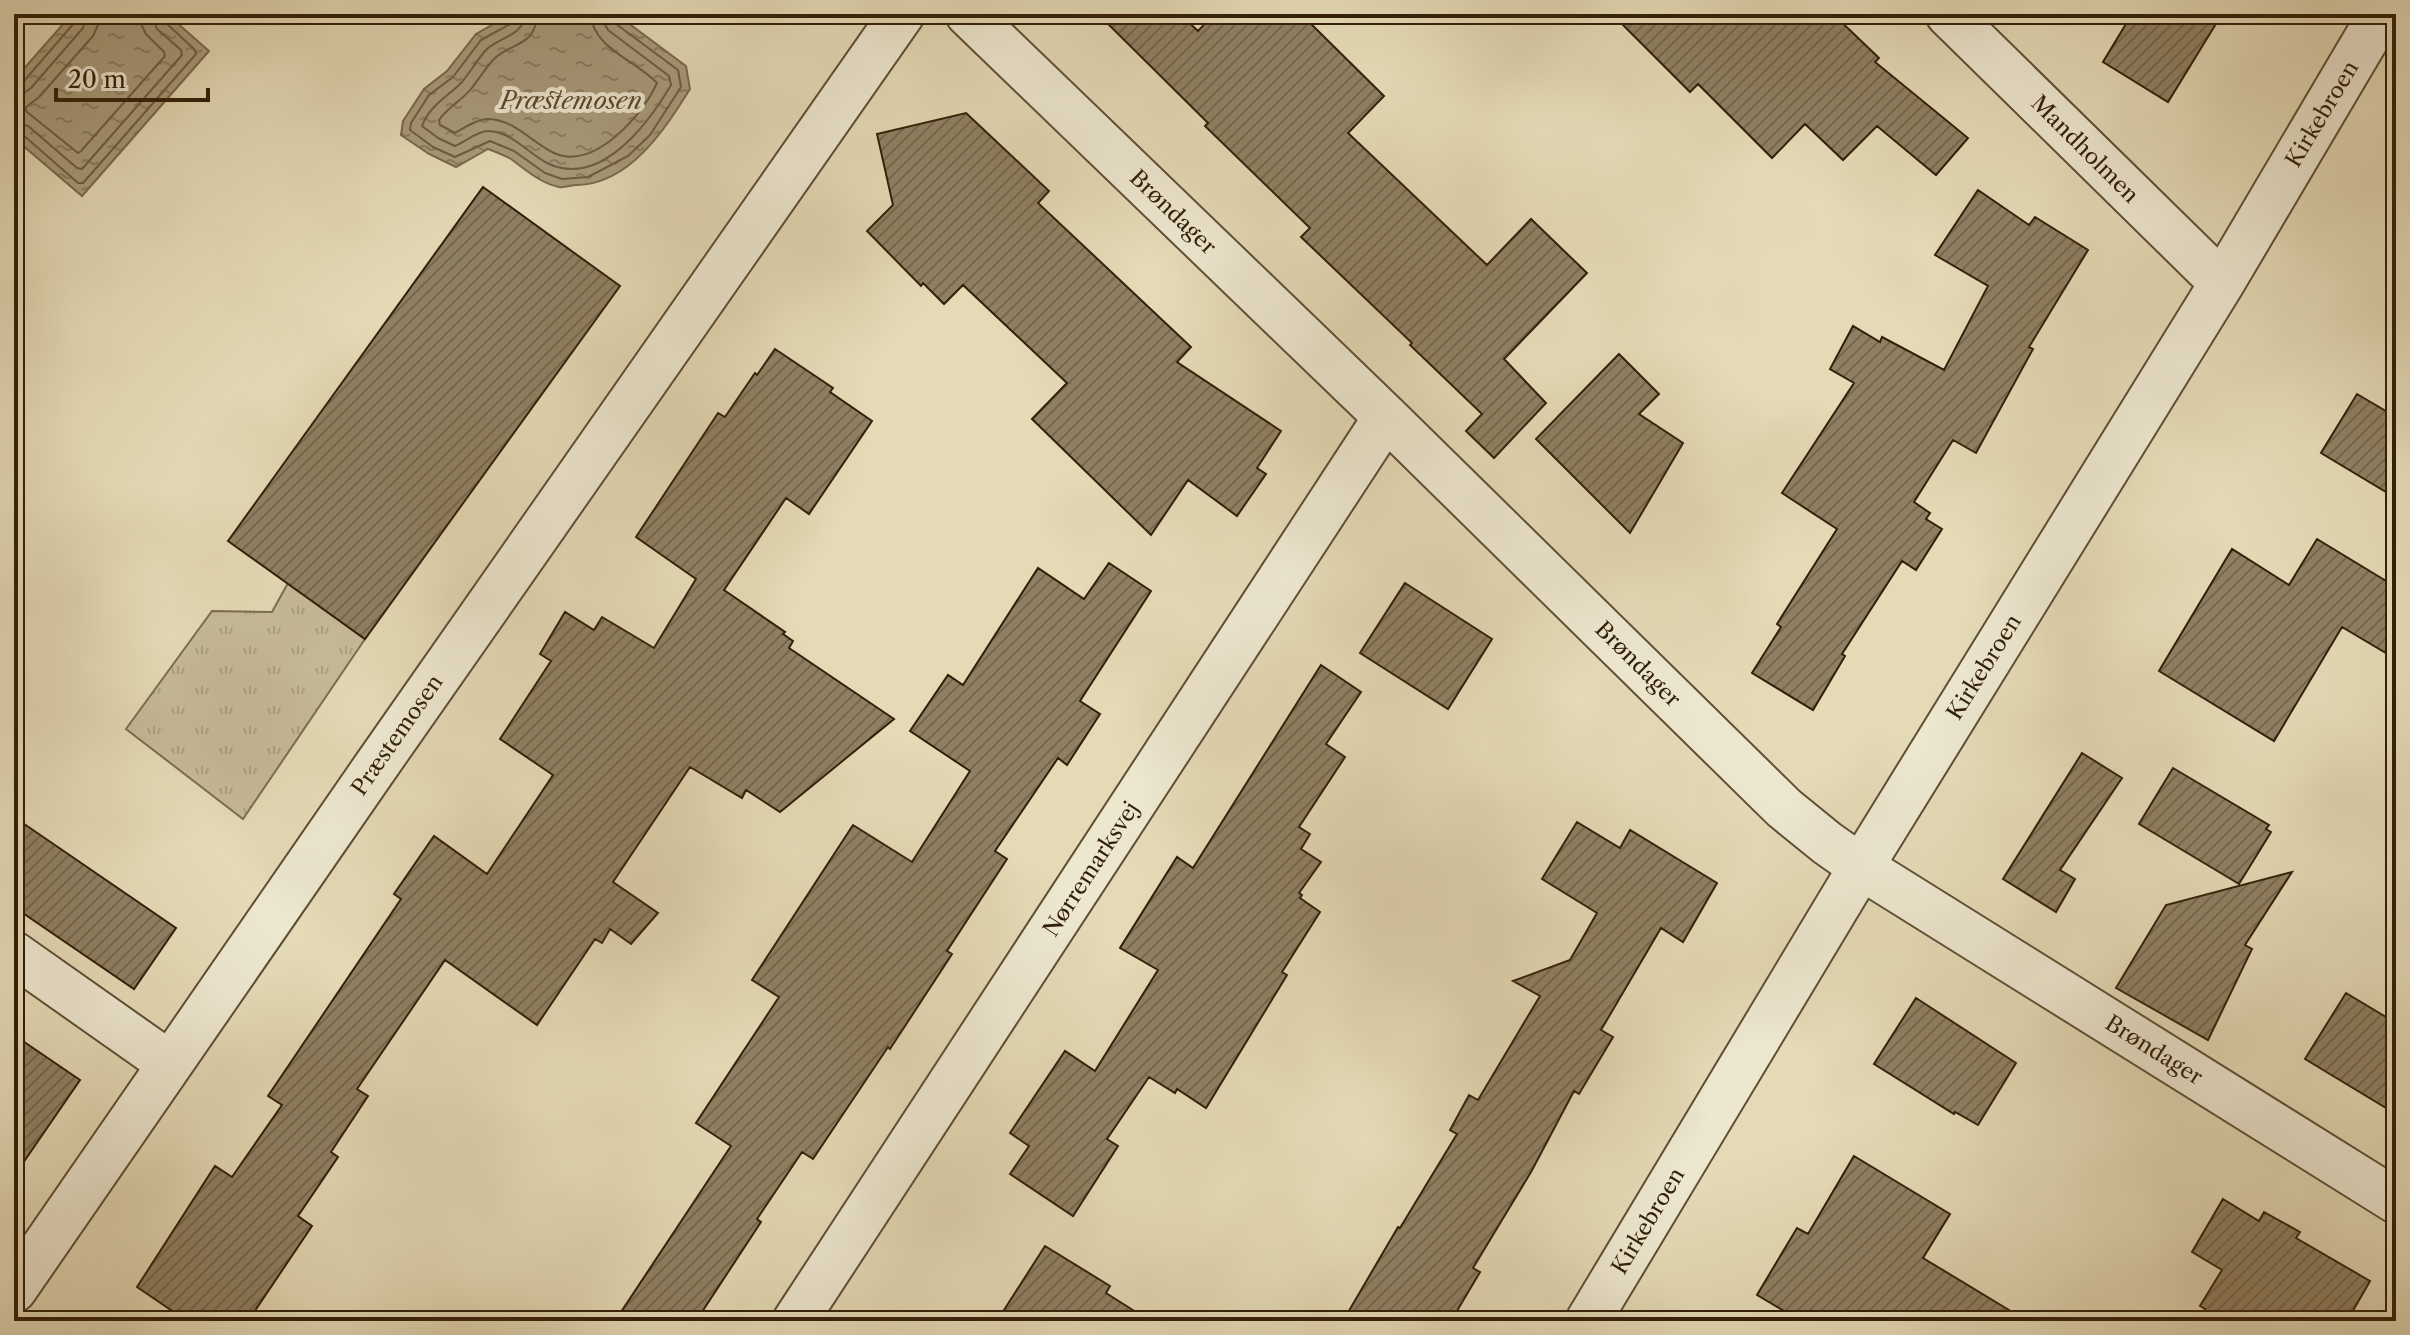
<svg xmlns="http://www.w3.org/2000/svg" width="2410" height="1335" font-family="'Libre Caslon Text',serif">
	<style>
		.grass { fill: url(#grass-tufts); stroke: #7c6c51; stroke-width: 2 }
		.water { fill: url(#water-ripples); stroke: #79694d; stroke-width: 2 }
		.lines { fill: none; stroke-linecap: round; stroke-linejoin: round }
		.shore { stroke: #6e5c42; stroke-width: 2 }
		.building { fill: url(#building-hatch); stroke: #331f09; stroke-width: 2 }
		.minor-casing { stroke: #5f4e34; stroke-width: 48 }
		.minor { stroke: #ede7d0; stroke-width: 44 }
		.labels { text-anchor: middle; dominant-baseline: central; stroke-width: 8; stroke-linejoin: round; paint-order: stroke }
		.street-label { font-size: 22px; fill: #331f09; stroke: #ede7d0 }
		.water-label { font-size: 24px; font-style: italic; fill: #5c4a31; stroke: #ede7d0 }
	</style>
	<defs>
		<pattern id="grass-tufts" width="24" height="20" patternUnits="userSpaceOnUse" patternTransform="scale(2)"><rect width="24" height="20" fill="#c6ba99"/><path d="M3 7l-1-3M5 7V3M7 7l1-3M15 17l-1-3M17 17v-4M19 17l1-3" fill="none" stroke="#ab9f82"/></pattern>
		<pattern id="water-ripples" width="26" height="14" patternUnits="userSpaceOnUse" patternTransform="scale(2)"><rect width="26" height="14" fill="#a89a7b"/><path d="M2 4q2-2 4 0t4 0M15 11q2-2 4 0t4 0" fill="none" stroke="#897d63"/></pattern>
		<pattern id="building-hatch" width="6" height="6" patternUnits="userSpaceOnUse" patternTransform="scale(2)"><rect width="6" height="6" fill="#8f8063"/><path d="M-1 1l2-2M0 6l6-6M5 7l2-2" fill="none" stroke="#756850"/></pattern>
	</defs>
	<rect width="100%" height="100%" fill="#e4dab6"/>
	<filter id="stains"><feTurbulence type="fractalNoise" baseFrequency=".0025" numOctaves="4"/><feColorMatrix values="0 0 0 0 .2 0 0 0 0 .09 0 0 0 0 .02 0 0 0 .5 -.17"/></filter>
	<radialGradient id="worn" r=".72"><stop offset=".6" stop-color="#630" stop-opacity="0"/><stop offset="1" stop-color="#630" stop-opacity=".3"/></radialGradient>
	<path class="grass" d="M288 583 365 639 243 819 126 729 212 611 272 612Z"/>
	<path class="water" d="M72 14H167L209 51 82 196 14 138V80Z
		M511 14H616L686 66 690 89C665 129 630 184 577 185 571 185 565 188 559 187 540 183 526 170 511 159 504 155 496 152 488 149L456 167 429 154 401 135 403 121 424 89 447 71 476 34Z"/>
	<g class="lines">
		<path class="shore" d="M99 14 98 25 93 36 39 97 25 108 27 112 78 153 81 151 165 56 164 52 146 34 142 26 140 14
			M515 14 512 23 481 40 453 77 429 95 411 123 410 130 433 147 455 157 490 141 514 151 545 173 562 179 588 177 628 156 650 135 681 87 678 70 616 24 613 14
			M525 14C523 37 500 36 486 50 476 61 469 75 459 85 445 98 429 107 422 126L438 138 455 146C465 142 477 131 488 131 511 131 529 154 547 163 600 189 648 124 671 85L669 76 608 30 604 23 603 14
			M537 14C536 46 513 42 495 58 486 67 479 79 471 89 461 101 448 107 439 120L440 125 455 133C466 127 477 119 489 119 515 120 532 143 554 153 594 171 643 115 657 83 637 61 592 48 591 14
			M14 85 24 81 75 22 77 14
			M14 95 24 93 31 88 83 28 87 14
			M14 122 28 126 77 168 82 169 182 55 181 50 157 29 152 14
			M14 132 22 134 78 183H83L196 54 195 50 165 22 162 14"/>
	</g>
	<path class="building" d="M1098 14H1180L1198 31 1214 14H1301L1384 96 1348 133 1487 265 1531 219 1587 273 1504 359 1546 403 1494 458 1466 431 1482 414 1410 345 1412 343 1301 237 1310 228 1205 126 1208 123Z
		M1612 14H1833L1879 58 1875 62 1968 138 1936 175 1877 126 1843 160 1805 124 1772 158 1698 84 1690 92Z
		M2132 14H2222L2168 102 2103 62Z
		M966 113 1049 191 1038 203 1191 347 1177 362 1281 431 1257 468 1266 474 1237 516 1188 480 1151 535 1032 419 1067 383 963 285 944 304 923 283 921 286 867 231 893 205 877 134Z
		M483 187 620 286 365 639 228 541Z
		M1978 190 2029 225 2035 217 2088 250 2029 347 2033 349 1976 453 1953 440 1914 502 1930 513 1926 519 1942 529 1916 570 1902 561 1842 654 1845 656 1813 710 1752 673 1781 627 1777 624 1837 529 1782 493 1854 383 1830 369 1853 326 1880 342 1882 337 1944 370 1988 286 1935 255Z
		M775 349 833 388 830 392 872 421 809 514 786 498 724 590 785 632 783 634 793 641 789 648 894 719 780 812 746 790 742 798 690 767 613 882 658 913 631 944 610 929 602 943 595 939 537 1025 445 960 357 1089 368 1096 331 1152 338 1157 298 1216 312 1226 248 1321H187L137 1287 215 1166 232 1177 282 1105 268 1096 401 899 394 894 434 836 487 874 553 775 500 739 551 661 540 654 565 612 594 630 602 617 654 648 696 579 636 537 718 413 725 417 755 373 757 375Z
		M1619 354 1659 394 1639 414 1683 443 1630 533 1536 439Z
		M2357 394 2396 417V498L2321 453Z
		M2317 539 2396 587V659L2342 627 2274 741 2159 671 2232 549 2289 585Z
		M1109 563 1151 591 1080 701 1100 714 1067 765 1058 758 995 851 1007 859 947 951 952 954 890 1049 888 1047 813 1159 802 1152 757 1219 761 1222 696 1321H615L731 1146 696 1123 779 997 752 980 853 825 912 862 970 771 910 731 948 675 963 685 1038 568 1084 599Z
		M1405 583 1492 639 1448 709 1360 653Z
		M1321 665 1361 692 1326 744 1345 757 1299 827 1310 834 1301 849 1321 862 1299 893 1302 895 1300 898 1320 912 1282 972 1287 975 1206 1108 1177 1089 1175 1093 1149 1077 1107 1139 1118 1146 1073 1216 1010 1174 1029 1146 1010 1133 1065 1051 1095 1071 1158 970 1120 948 1177 857 1193 868Z
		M2082 753 2122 778 2060 870 2075 879 2056 912 2003 879Z
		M2173 768 2269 825 2266 829 2271 832 2239 884 2139 824Z
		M14 817 176 928 134 989 14 907Z
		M1577 822 1620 848 1630 830 1717 883 1683 942 1661 928 1601 1030 1613 1037 1579 1094 1574 1091 1531 1172 1473 1268 1480 1272 1451 1321H1343L1398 1227 1400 1228 1457 1134 1450 1130 1469 1095 1478 1100 1540 996 1513 981 1570 960 1597 913 1542 879Z
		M2292 872 2245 945 2252 949 2208 1040 2116 988 2166 905Z
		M2346 993 2396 1023V1114L2305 1059Z
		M1916 998 2016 1063 1978 1125 1955 1112 1954 1114 1874 1064Z
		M14 1035 80 1080 14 1176Z
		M1854 1156 1950 1214 1923 1258 2027 1321H1801L1757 1295 1797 1228 1808 1234Z
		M2223 1199 2259 1221 2264 1212 2300 1232 2296 1238 2370 1281 2347 1321H2200L2205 1309 2200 1306 2222 1270 2192 1252Z
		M1045 1246 1110 1286 1106 1293 1150 1321H997Z"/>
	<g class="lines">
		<defs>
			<path id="minor" d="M968 14 1386 417 1784 808 1827 843 1861 867 2396 1201
				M1948 14 2222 283
				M14 954 170 1064
				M14 1290 374 769 902 14
				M795 1321 1386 417
				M1588 1321 1861 867 2222 283 2381 14"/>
		</defs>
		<use href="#minor" class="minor-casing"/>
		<use href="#minor" class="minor"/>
	</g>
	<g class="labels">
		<g class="street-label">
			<text transform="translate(2322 114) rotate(-59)">Kirkebroen</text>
			<text transform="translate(2085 149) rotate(45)">Mandholmen</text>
			<text transform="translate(1173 212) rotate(44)">Brøndager</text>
			<text transform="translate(1638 664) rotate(45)">Brøndager</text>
			<text transform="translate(1984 667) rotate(-58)">Kirkebroen</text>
			<text transform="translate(397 735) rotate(-55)">Præstemosen</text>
			<text transform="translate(1091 869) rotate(-57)">Nørremarksvej</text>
			<text transform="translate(2154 1050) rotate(32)">Brøndager</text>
			<text transform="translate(1648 1221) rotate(-59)">Kirkebroen</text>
		</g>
		<g class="water-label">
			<text x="571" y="100">Præstemosen</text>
		</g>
	</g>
	<rect width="2410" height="1335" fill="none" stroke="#e4dab6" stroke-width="48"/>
	<rect x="16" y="16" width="2378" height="1303" fill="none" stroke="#331f09" stroke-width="4"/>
	<rect x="24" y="24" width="2362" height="1287" fill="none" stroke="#331f09" stroke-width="2"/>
	<path d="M56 88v12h152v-12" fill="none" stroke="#331f09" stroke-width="4"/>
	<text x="68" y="88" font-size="24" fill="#331f09" stroke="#ede7d0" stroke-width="6" paint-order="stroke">20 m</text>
	<rect width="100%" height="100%" filter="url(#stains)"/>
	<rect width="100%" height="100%" fill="url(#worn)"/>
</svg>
